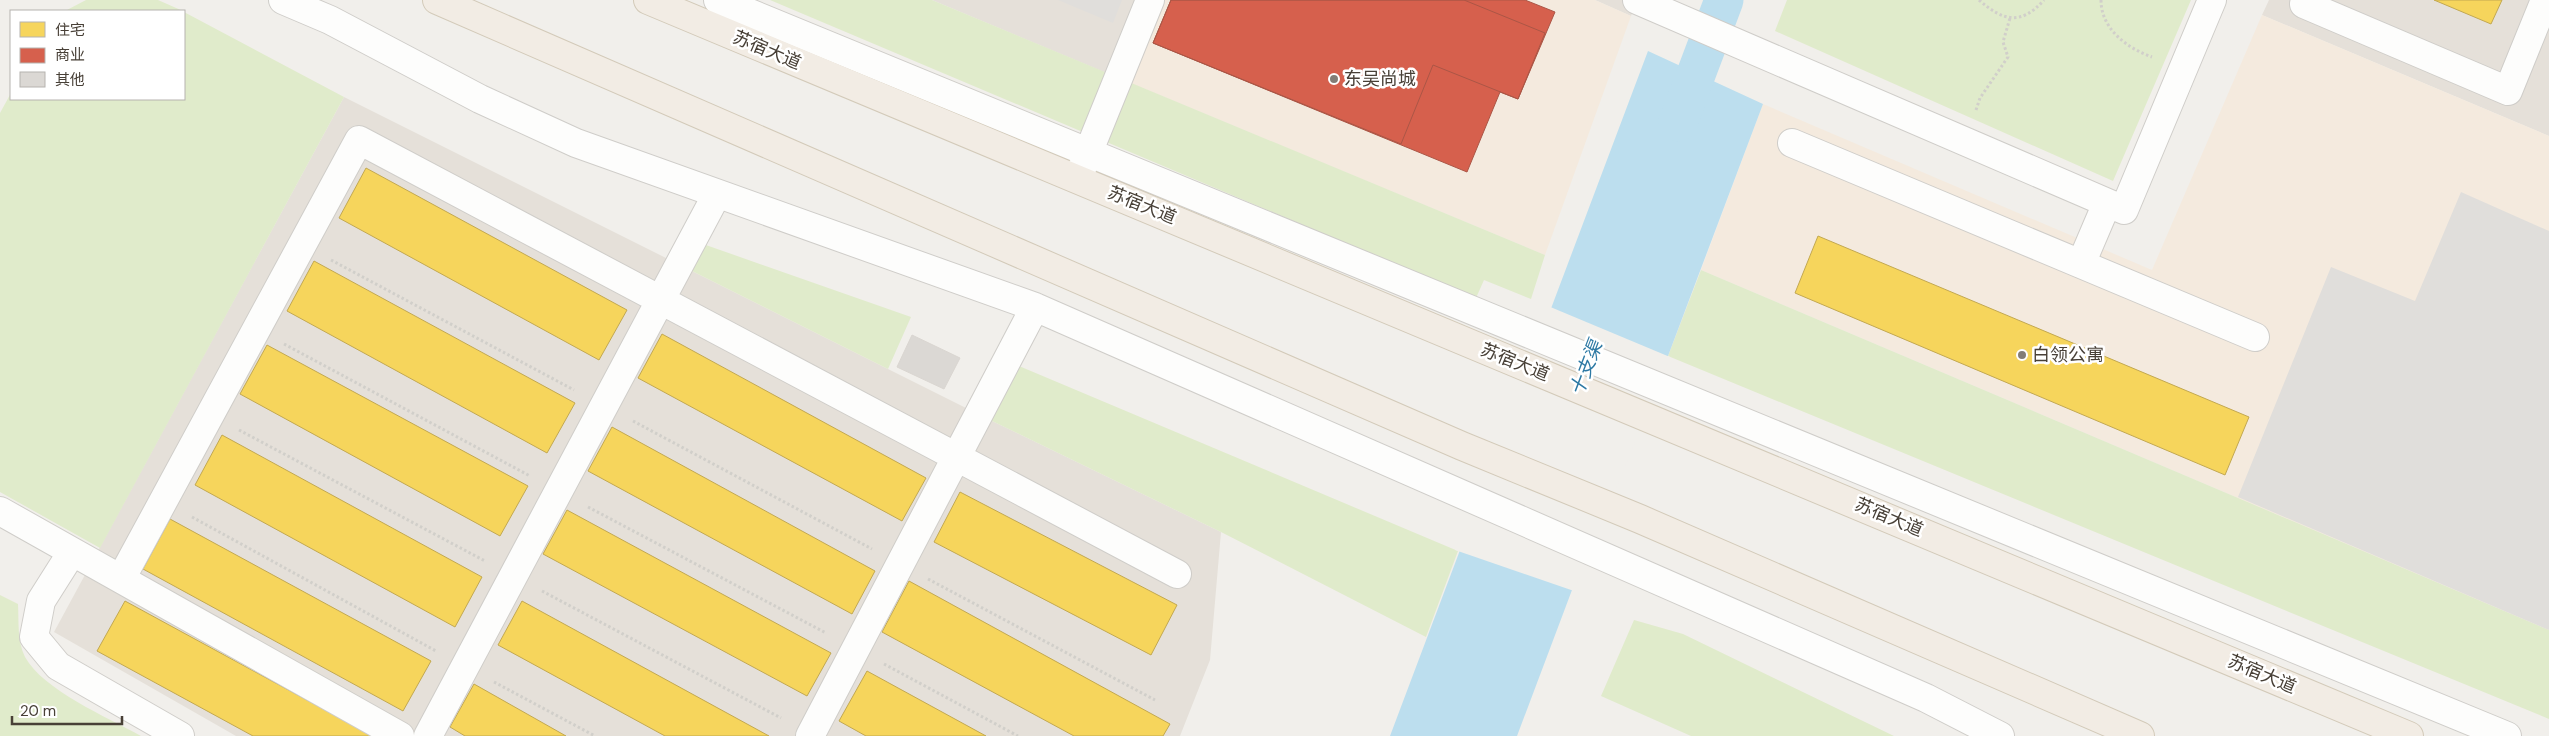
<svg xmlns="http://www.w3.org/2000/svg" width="2549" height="736" font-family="'DM Sans','Noto Sans SC',sans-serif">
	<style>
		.residential { fill: #e5e0d9 }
		.commercial { fill: #f4eade }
		.green { fill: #e0ebcb }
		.parking { fill: #e0dedb }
		.water { fill: #bcdeee }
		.pier { fill: #f1efeb }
		.homes { fill: #f6d55c; stroke: #c2a851 }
		.shops { fill: #d6604d; stroke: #ab5646 }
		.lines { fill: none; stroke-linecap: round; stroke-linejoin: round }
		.canal { stroke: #bcdeee; stroke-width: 39 }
		.building { fill: #dbd8d4; stroke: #dad6d1 }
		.minor-casing { stroke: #cfcdc9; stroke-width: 30 }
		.major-casing { stroke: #d3cab9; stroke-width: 30 }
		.path { stroke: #d1cfca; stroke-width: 3; stroke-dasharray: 2.5 2.5; stroke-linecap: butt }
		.minor { stroke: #fdfdfc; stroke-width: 28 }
		.major { stroke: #f2ece4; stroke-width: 28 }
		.poi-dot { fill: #837d76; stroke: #fff; stroke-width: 2 }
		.labels { text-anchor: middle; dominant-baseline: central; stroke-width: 5; stroke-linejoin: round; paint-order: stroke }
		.street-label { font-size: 18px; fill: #484037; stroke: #fff }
		.poi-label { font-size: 18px; fill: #484037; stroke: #fff; text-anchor: start }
		.water-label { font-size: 19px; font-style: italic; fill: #2d79a4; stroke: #fff }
	</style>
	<rect width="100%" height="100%" fill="#f1efeb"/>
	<path class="residential" d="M932 0H1162L1128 82Z
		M1595 0H1637L1631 16Z
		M2269 0H2549V136L2262 15Z
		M344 97 990 420 1221 532 1210 660 1180 736H236L54 632Z"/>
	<path class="commercial" d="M1162 0H1595L1631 16 1545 255 1128 82Z
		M2262 15 2549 136V630L1701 270 1763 104 2152 270Z"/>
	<path class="green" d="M86 0H158L183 11H65Z
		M770 0H932L1545 255 1531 299 1484 280 1476 298Z
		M1787 0H2191L2113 181 1775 31Z
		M184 12 344 97 100 548 0 492V113L11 93V99H184Z
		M703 244 911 317 888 369 690 270Z
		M1701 270 2549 630V719L1668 356Z
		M1019 366 1458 551 1426 637 1221 532 990 420Z
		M0 595 18 604C19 622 17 641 25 657 43 690 107 717 141 736H0Z
		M1634 620 1683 634 1894 736H1691L1601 696Z"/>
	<path class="parking" d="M1058 0H1122L1113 23Z
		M2461 192 2549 231V630L2238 497 2331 267 2415 301Z"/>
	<path class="water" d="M1648 51 1763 104 1668 356 1572 590 1517 736H1390Z"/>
	<path class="pier" d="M1548 306 1670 357 1574 591 1455 550Z"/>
	<path class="homes" d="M2434 0H2502L2491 24Z
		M366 168 627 310 599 360 339 218Z
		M1818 236 2249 417 2225 475 1795 293Z
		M314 261 575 403 547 453 287 311Z
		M662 334 926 478 902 521 638 378Z
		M267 345 528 486 500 536 240 394Z
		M612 427 875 571 852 614 588 471Z
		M222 435 482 577 455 627 195 485Z
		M960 492 1177 605 1151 655 934 542Z
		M567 510 831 653 807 696 543 554Z
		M170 519 431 661 403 711 143 569Z
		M909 581 1170 724 1163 736H1074L882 632Z
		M125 601 373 736H253L97 651Z
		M522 601 769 736H665L498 645Z
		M867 671 986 736H866L839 721Z
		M474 684 566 736H465L450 727Z"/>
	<path class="shops" d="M1171 0H1525L1555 12 1518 99 1500 92 1467 172 1153 43Z
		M1171 0H1464L1545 33 1518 99 1433 65 1401 144 1153 43Z"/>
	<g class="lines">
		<path class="canal" d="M1678 122 1724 0"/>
	</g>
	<path class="building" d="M912 335 960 358 944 389 897 367Z"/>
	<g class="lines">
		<defs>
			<path id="minor" d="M283 0 330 20 480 99 576 143 1035 307 1926 698 2000 736
				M718 0 2507 736
				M1637 0 2124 210 2212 0
				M2306 0 2304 4 2508 91 2545 0
				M1792 143 2255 337
				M1082 168 1150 0
				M2081 264 2107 203
				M0 511 400 736
				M72 552 41 601 34 637 58 666 180 736
				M121 579 359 140 1177 574
				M428 736 717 194
				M810 736 1035 307"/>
			<path id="major" d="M437 0 1462 446 1640 519 2140 736
				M648 0C1236 244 1823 489 2409 736"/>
		</defs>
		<use href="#minor" class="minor-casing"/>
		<use href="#major" class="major-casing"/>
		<path class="path" d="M1979 0C2003 21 2021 26 2044 0
			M2101 0C2101 29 2127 48 2152 57
			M1976 110 1980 98 2008 57 2003 42 2010 18
			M331 260 574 390
			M284 344 530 476
			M633 421 872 549
			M239 430 485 561
			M588 507 826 633
			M192 517 436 651
			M928 579 1155 700
			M542 591 781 718
			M884 664 1018 736
			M494 682 595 736"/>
		<use href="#minor" class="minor"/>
		<use href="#major" class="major"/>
	</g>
	<g class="poi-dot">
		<circle cx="1334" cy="79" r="5"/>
		<circle cx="2022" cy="355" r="5"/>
	</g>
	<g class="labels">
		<g class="street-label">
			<text transform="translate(767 50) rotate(23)">苏宿大道</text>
			<text transform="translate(1142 205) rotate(22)">苏宿大道</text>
			<text transform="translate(1515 362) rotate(22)">苏宿大道</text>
			<text transform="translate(1889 517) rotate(23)">苏宿大道</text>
			<text transform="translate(2262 674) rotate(23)">苏宿大道</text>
		</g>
		<g class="poi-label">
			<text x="1344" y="79">东吴尚城</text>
			<text x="2032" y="355">白领公寓</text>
		</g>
		<g class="water-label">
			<text transform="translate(1586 368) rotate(-69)">十支渠</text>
		</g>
	</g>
	<rect x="10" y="10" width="175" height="90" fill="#ffffff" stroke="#b6b3af"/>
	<rect x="20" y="22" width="25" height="15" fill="#f6d55c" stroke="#b6b3af"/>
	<text x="55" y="35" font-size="15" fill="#484037">住宅</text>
	<rect x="20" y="48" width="25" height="15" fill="#d6604d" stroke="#b6b3af"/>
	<text x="55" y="60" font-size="15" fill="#484037">商业</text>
	<rect x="20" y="72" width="25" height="15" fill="#dbd8d4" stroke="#b6b3af"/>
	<text x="55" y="85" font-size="15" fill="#484037">其他</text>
	<path d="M12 716v8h110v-8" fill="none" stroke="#484037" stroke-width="2.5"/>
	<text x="20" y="716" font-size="15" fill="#484037" stroke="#ffffff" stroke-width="4" paint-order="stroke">20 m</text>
</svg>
